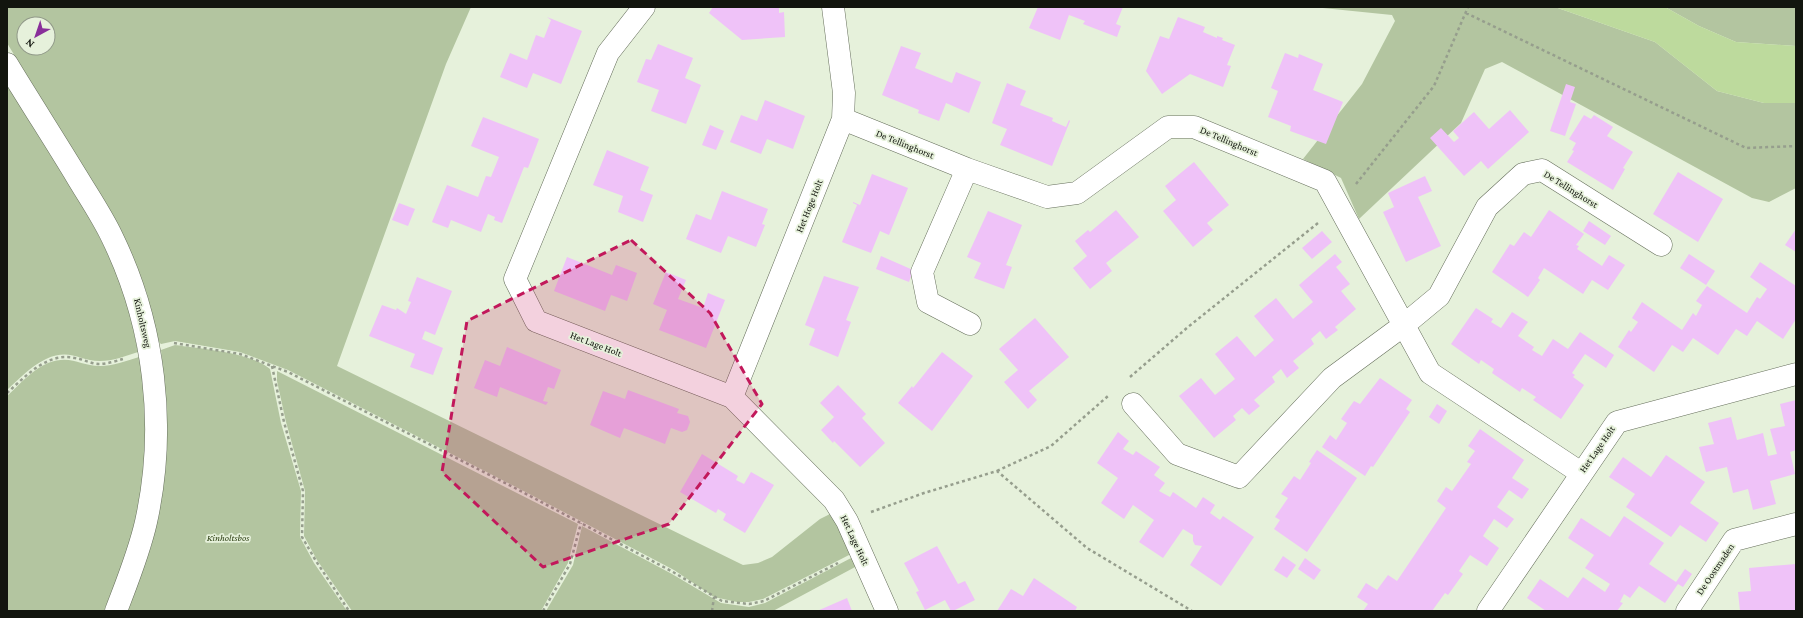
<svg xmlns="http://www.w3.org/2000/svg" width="1803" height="618" font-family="'Crimson Pro',serif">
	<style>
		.green { fill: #b3c5a0; fill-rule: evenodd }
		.water { fill: #bdda9d }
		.building { fill: #efc2f8 }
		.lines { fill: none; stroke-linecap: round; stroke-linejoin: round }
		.minor-casing { stroke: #656e5b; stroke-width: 23 }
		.path { stroke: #969e8d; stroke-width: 2.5; stroke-dasharray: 3 3; stroke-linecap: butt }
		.minor { stroke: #fff; stroke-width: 22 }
		.marked { fill: #c2185b; fill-opacity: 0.2; stroke: #c2185b; stroke-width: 3; stroke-dasharray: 8 5; stroke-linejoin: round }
		.labels { text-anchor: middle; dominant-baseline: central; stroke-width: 3.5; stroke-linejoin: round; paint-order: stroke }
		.street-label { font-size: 10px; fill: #12150e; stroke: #e6f1db }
		.park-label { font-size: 10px; font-style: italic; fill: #2c3e12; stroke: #e6f1db }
	</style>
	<rect width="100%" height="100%" fill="#e6f1db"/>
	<path class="green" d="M7 7H471L446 64 337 366 743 565 758 563 772 557 820 519 832 513 851 554 763 599 749 602H737L714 597 674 570 516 487 288 370 240 352 175 341 161 344 158 341 146 291 121 232 7 43ZM24 24H48V48H24Z
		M1313 7H1555L1655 42 1717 91 1764 103H1796V188L1769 202 1752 198 1502 62 1485 69 1461 123 1359 219 1341 178 1303 159 1362 84 1395 21 1392 15Z
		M1665 7H1796V46L1736 42 1699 26Z
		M7 84C47 149 92 212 120 282 129 304 133 329 138 352 126 356 113 361 100 361 79 361 70 348 46 359 31 366 19 379 7 390Z
		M175 345C201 349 250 352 270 369L281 423 301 491 300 537 314 563 347 611H127L151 547 163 482 167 412 161 350Z
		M139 357C149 410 148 469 135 521 128 552 116 581 104 611H7V396C20 384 33 369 48 363 71 354 80 366 100 366 112 366 127 361 139 357Z
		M277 371 578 524 568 563 541 611H352L317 560 304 536 305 491 286 422 277 381Z
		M582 526 672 574 721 603 749 607 765 603 853 557 857 566 773 611H546L573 565Z"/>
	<path class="water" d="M1555 7H1665L1699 26 1736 42 1796 46V103H1764L1717 91 1655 42Z"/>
	<path class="building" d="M713 7H779V13L784 12 785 37 742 40 709 13Z
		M1038 7H1123L1116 24 1121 26 1117 37 1083 24 1085 21 1069 15 1060 40 1029 28Z
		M547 17 582 31 561 84 533 73 527 88 500 77 510 53 527 60 536 35 544 38 551 20Z
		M1178 17 1205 27 1203 32 1217 38V36L1223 38 1222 40 1235 45 1227 65 1231 66 1223 87 1190 74 1162 94 1146 71 1160 36 1169 39Z
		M658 44 693 58 685 78 701 85 686 124 651 111 659 90 637 82 646 59 651 60Z
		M901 46 921 53 915 68 952 83 956 72 981 82 969 113 946 103 939 121 918 113 919 110 882 95Z
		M1285 53 1298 58 1299 54 1323 64 1313 90 1343 102 1326 144 1290 131 1291 126 1268 117 1278 91 1271 88Z
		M1007 83 1026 91 1020 105 1053 118 1052 121 1066 127 1069 120 1070 121 1052 166 1000 145 1007 129 992 123Z
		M1566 84 1575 87 1570 102 1576 104 1565 136 1550 131Z
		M765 100 805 116 793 149 767 139 761 154 730 142 741 115 757 121Z
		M1510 110 1529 132 1488 169 1481 161 1464 176 1430 138 1441 128 1454 142 1459 138 1453 131 1474 112 1489 129Z
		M1584 115 1591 119 1594 115 1613 127 1607 136 1633 152 1623 168 1625 169 1613 190 1567 162 1574 151 1572 150 1576 143 1569 139Z
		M483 117 539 139 528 168 524 167 502 223 494 220 495 217 488 214 481 232 451 220 448 228 432 222 447 185 478 197 486 176 491 177 499 157 471 146Z
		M710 125 724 131 716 150 702 145Z
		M607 150 649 167 640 190 653 195 643 222 618 212 623 196 593 185Z
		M1194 162 1229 205 1207 223 1213 230 1193 247 1163 211 1176 200 1165 186Z
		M1678 172 1723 199 1698 242 1653 214Z
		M872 174 908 188 889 235 880 231 871 253 842 242 857 205 853 203V202L860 205Z
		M1425 176 1432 191 1418 197 1441 246 1406 262 1383 212 1394 207 1388 193Z
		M722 191 768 209 762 224 765 225 756 247 728 236 721 253 686 239 696 214 711 220Z
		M399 203 415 209 408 226 392 220Z
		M1116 210 1139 237 1106 263 1112 271 1090 289 1073 268 1087 256 1075 241 1088 230 1090 232Z
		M1549 210 1584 234 1576 245 1579 246 1577 249 1602 266 1609 255 1625 265 1608 290 1592 280 1583 294 1544 268 1538 278 1540 280 1528 297 1492 272 1510 244 1514 246 1524 232 1531 237Z
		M988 211 1022 225 1006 265 1012 267 1004 289 974 278 981 263 967 257Z
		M1589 221 1611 236 1605 245 1583 231Z
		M1796 229V252L1785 245Z
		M1322 231 1332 242 1312 259 1302 248Z
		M1335 254 1342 262 1336 267 1350 284 1341 291 1356 309 1335 327 1338 330 1326 339 1320 331 1311 339 1314 344 1293 361 1299 368 1287 378 1281 369 1272 377 1275 382 1254 400 1260 406 1249 415 1242 408 1233 416 1236 420 1214 438 1179 396 1201 378 1215 395 1235 379 1215 354 1237 336 1255 357 1274 340 1254 316 1276 298 1293 319 1313 302 1299 285Z
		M1689 254 1715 271 1706 285 1680 268Z
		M881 256 913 270 909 282 876 269Z
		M567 257 612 275 616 265 637 273 627 301 611 295 605 311 554 291Z
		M1760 262 1796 286V319L1783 339 1757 321 1747 336 1736 329 1718 355 1693 338 1683 352 1672 345 1654 372 1618 347 1629 330 1631 332 1638 322 1632 318 1642 302 1682 330 1693 313 1696 316 1702 305 1696 301 1707 286 1747 313 1757 297 1760 299 1767 289 1750 277Z
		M666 272 686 280 678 299 703 308 708 293 725 300 706 348 659 330 667 310 653 304Z
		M824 276 859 287 846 320 851 322 838 357 809 345 815 329 805 325Z
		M417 277 452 291 435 335 425 331 422 339 443 348 433 375 410 367 415 354 369 336 382 305 396 310 397 308 406 314 411 302 408 301Z
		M1476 308 1493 319 1491 322 1501 328 1512 312 1528 322 1518 336 1534 347 1532 350 1542 356 1553 339 1568 349 1580 332 1614 355 1606 368 1585 354 1572 373 1575 375 1573 377 1584 385 1561 419 1533 400 1536 397 1522 388 1520 392 1492 373 1494 369 1481 360 1479 364 1451 344Z
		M1035 318 1069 357 1029 391 1037 400 1028 409 1004 382 1018 370 999 349Z
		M507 347 561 370 554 389 548 387 543 401 548 402 546 405 500 387 497 397 474 388 485 360 500 366Z
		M942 352 973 376 932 431 898 403 912 386 913 388Z
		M1380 378 1412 400 1406 409 1410 412 1373 467 1371 466 1365 476 1322 447 1330 435 1336 440 1347 423 1341 419 1354 401 1360 404Z
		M838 385 866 414 862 418 885 443 860 467 834 441 833 443 821 430 834 417 820 403Z
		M628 390 679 409 677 413 688 416 690 422 687 430 682 432 671 428 665 444 624 428 620 438 590 425 603 391 625 399Z
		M1796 400V450L1790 452 1795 474 1770 481 1776 504 1753 510 1748 489 1733 493 1727 467 1706 472 1699 447 1714 444 1708 423 1731 417 1737 440 1763 433 1768 456 1777 454 1770 429 1785 426 1780 404Z
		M1437 404 1447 411 1439 424 1429 417Z
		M1480 429 1524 460 1512 478 1529 489 1522 499 1509 490 1497 507 1514 519 1507 528 1494 519 1483 536 1499 548 1487 566 1470 555 1459 571 1463 574 1448 595 1445 593 1432 611H1363L1368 604 1357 597 1366 583 1377 590 1388 575 1397 581 1446 508 1437 501 1446 487 1452 491 1471 464 1467 462 1475 451 1468 446Z
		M1118 432 1129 441 1123 449 1133 455 1136 451 1160 467 1154 475 1165 483 1159 491 1170 497 1173 492 1196 508 1203 497 1215 505 1210 513 1220 520 1223 516 1254 537 1221 586 1190 565 1202 546 1195 545 1193 541V535L1183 529 1163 558 1139 542 1154 520 1133 505 1124 519 1101 503 1118 478 1097 463Z
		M1317 450 1357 478 1307 552 1274 529 1280 520 1275 517 1288 498 1281 494 1294 476 1300 480 1311 463 1309 462Z
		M702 454 738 476 736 480 744 484 751 472 774 485 745 533 723 520 726 514 718 509 716 513 680 492Z
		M1666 455 1705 482 1690 503 1719 523 1706 542 1680 525 1671 537 1626 507 1635 494 1609 477 1623 457 1651 477Z
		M1624 516 1664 543 1649 564 1676 582 1685 569 1692 574 1683 587 1678 584 1665 603 1639 586 1630 598 1624 594 1620 602 1623 603 1617 611H1546L1527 598 1540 579 1568 598 1583 577 1605 592 1610 584 1585 568 1594 555 1568 538 1581 518 1610 537Z
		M937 546 958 584 965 581 975 600 953 611H951L945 600 925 610 916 592 919 591 904 563Z
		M1283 556 1296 565 1287 578 1274 570Z
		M1305 558 1321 570 1314 580 1298 569Z
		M1796 564V611H1740L1738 592 1751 591 1749 568Z
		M1034 578 1077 607 1075 611H997L1011 589 1023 596Z
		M847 598 852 611H817Z"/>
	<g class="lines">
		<defs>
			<path id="minor" d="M644 7 608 53 515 279 536 321 732 397 834 500 847 521 887 611
				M7 64C30 102 54 139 77 177 89 197 102 216 112 237 155 325 167 427 146 522 139 553 127 582 116 611
				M843 119 967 169 1047 197 1077 193 1168 127H1194L1325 181 1430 373 1581 473
				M967 169 922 272 928 302 970 324
				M732 397 843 119 844 93 833 7
				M1133 404 1177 454 1239 477 1332 378 1404 325 1439 296 1487 207 1523 174 1542 170 1661 245
				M1488 611 1617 422 1796 374
				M1687 611 1734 540 1796 524"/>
		</defs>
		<use href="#minor" class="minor-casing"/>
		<path class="path" d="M1466 13 1746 148 1796 146
			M1356 184 1434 86 1468 7
			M174 343 240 354 288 372 515 488 673 572 722 601 749 604 764 601 838 563
			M272 366 284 422 303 491 302 537 316 561 349 611
			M1130 377 1188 327 1318 223
			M7 393C26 376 47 352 75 358 83 359 91 364 99 364 107 364 116 361 123 359
			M997 471 1051 446 1108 396
			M871 512 924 493 997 471 1087 548 1192 611
			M543 611 570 564 581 523
			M712 611 714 597"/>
		<use href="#minor" class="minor"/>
	</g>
	<path class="marked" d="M631 240 710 313 762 404 669 524 543 567 442 472 467 321Z"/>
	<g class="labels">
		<g class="street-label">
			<text transform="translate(1229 141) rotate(23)">De Tellinghorst</text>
			<text transform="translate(905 144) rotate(22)">De Tellinghorst</text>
			<text transform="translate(1571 189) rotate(32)">De Tellinghorst</text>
			<text transform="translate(809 206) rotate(-68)">Het Hoge Holt</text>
			<text transform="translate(143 323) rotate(77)">Kinholtsweg</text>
			<text transform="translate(596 344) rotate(21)">Het Lage Holt</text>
			<text transform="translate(1597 449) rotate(-55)">Het Lage Holt</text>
			<text transform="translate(855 540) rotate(65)">Het Lage Holt</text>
			<text transform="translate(1715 569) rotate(-56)">De Oostmaden</text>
		</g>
		<g class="park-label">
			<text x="228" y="537">Kinholtsbos</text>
		</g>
	</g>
	<rect width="1803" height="618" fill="none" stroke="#12150e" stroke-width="16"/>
	<g transform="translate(36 36) rotate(220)"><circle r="19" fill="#e6f1db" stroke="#919989"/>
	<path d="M0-3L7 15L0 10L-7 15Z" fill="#892f9a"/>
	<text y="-6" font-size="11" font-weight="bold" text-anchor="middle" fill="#12150e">N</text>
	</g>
</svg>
